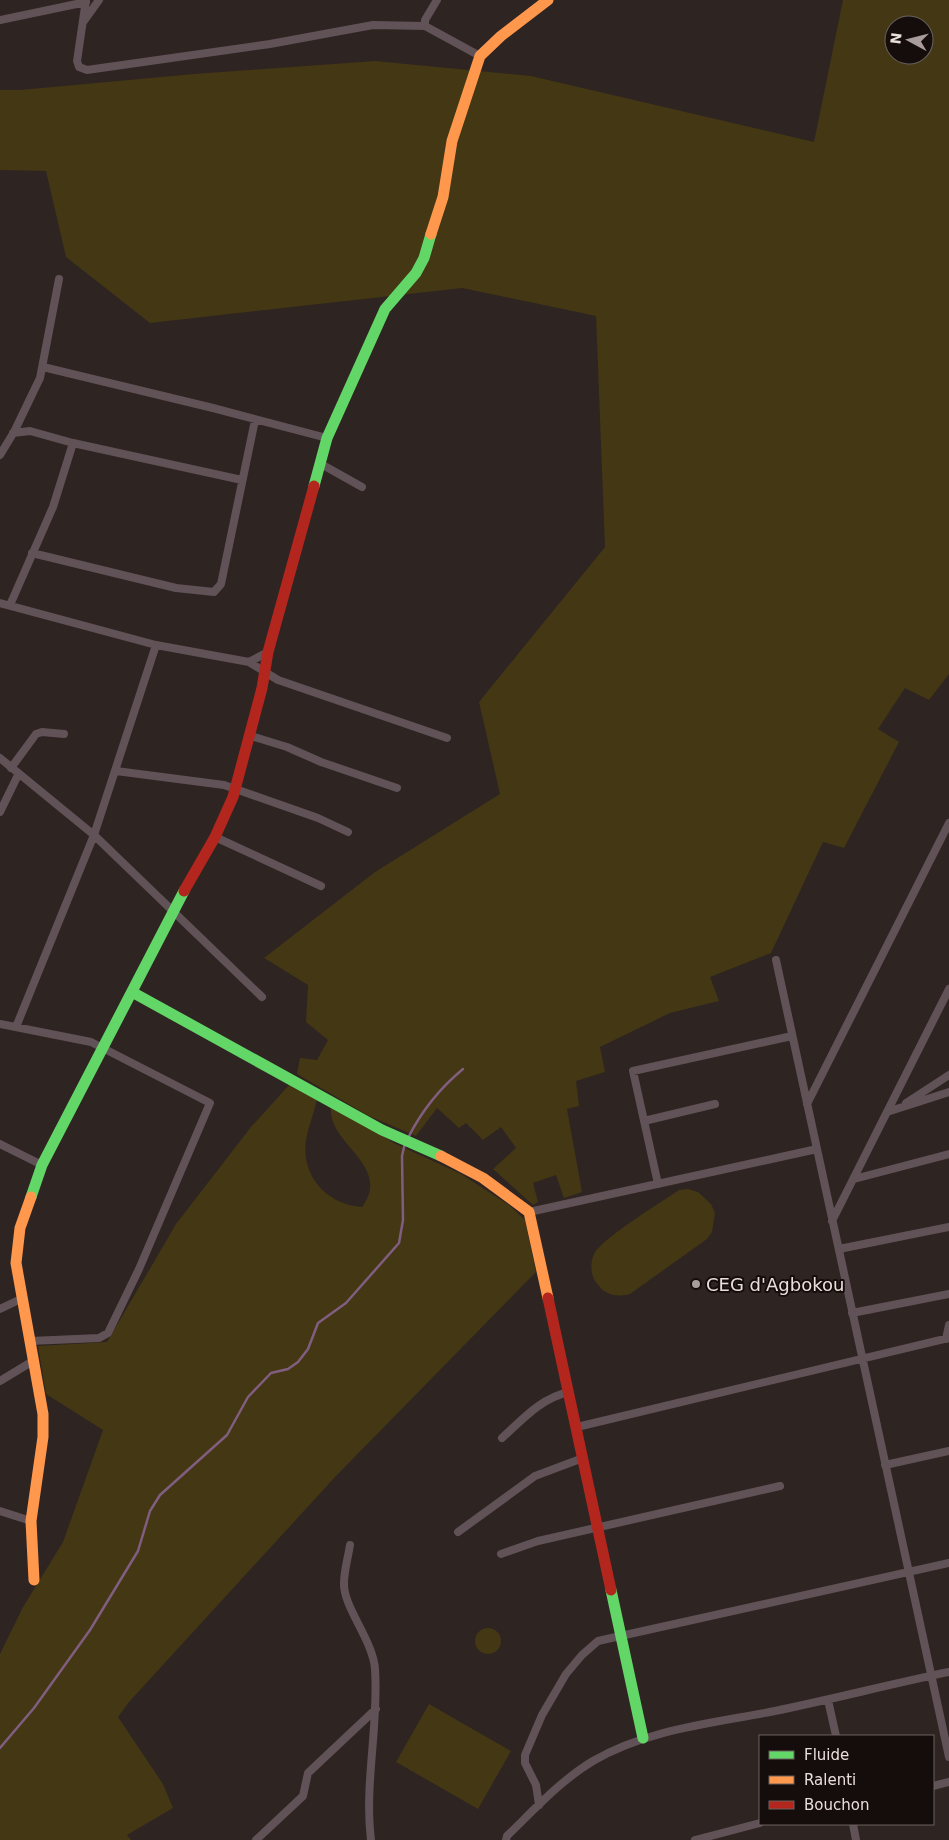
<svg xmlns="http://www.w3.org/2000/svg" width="949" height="1840" font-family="'DejaVu Sans',sans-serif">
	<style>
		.green { fill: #433714; fill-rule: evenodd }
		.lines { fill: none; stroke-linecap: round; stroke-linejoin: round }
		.stream { stroke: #815e7f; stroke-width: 2.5 }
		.street { stroke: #605256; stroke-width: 8 }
		.fast { stroke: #63d668; stroke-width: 11 }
		.slow { stroke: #ff974d; stroke-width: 11 }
		.jam { stroke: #b3261e; stroke-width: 11 }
		.poi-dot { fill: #a89d9a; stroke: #150d0b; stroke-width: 2 }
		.labels { text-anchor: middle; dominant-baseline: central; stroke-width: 4; stroke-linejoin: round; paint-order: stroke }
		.poi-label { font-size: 18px; fill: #eadedb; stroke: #150d0b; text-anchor: start }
	</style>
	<rect width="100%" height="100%" fill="#2e2422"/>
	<path class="green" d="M843 0H949V674L929 700 905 688 878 729 899 742 844 848 823 842 771 953 710 977 719 1001 670 1013 600 1047 605 1072 576 1081 579 1106 567 1109 582 1192 564 1198 556 1175 533 1183 538 1202 533 1205 493 1169 516 1148 501 1127 483 1140 466 1123 459 1128 437 1108 416 1136 369 1116 297 1074 300 1058 317 1060 328 1040 306 1022 308 985 264 958 375 872 500 794 479 702 605 547 596 316 462 288 150 323 66 257 46 171 0 170V90H20L194 74 375 61 531 76 814 142ZM894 25H924V55H894Z
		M290 1084 317 1098C315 1111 310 1122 307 1135 298 1172 325 1205 362 1207 393 1165 326 1144 331 1106L396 1144 461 1174 509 1205 525 1220 536 1272 336 1476 129 1702 118 1717 163 1784 173 1808 127 1835 131 1840H0V1654L23 1607 63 1542 103 1430 46 1394 38 1346 107 1342 176 1224 251 1127Z
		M688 1189 698 1192 711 1204 715 1213 712 1232 707 1239 630 1294C618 1297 607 1296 599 1286 591 1278 589 1265 594 1254 602 1238 662 1202 679 1190Z
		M475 1641a13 13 0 1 1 26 0a13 13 0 1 1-26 0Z
		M429 1704 511 1751 478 1809 396 1762Z"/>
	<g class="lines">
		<path class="stream" d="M408 1138C421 1112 440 1088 463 1069
			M0 1748 34 1708 90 1630 138 1551 150 1511 160 1495 227 1435 248 1397 271 1373 288 1369 298 1362 308 1349 318 1323 346 1303 399 1243 403 1220 402 1156 405 1143"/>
		<path class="street" d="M86 0 77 61 79 67 87 70 270 44 373 25 425 26 480 56
			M0 20 86 2
			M84 21 99 0
			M425 26V20L437 0
			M43 367 213 408 327 438
			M13 433 30 431 73 443
			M0 455 14 432 40 378 59 279
			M321 464 362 487
			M32 553 176 588 214 592 221 584 255 420
			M0 603 156 645 249 662 268 652
			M10 605 53 507 73 443 242 480
			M249 662 278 680 447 738
			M251 736 287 747 321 762 397 788
			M0 758 94 835 262 997
			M11 768 36 734 42 732 64 734
			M116 771 224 785 318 818 348 832
			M0 812 18 775
			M215 837 321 886
			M776 960 949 1757
			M0 1024 91 1042 210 1103 139 1269 108 1333 99 1338 30 1341
			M16 1027 94 835 156 645
			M906 1103 949 1075
			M807 1104 949 823
			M887 1112 949 1092
			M644 1121 715 1104
			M0 1144 42 1165
			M854 1179 949 1154
			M658 1184 633 1071 792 1036
			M529 1212 817 1149
			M832 1221 949 989
			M839 1249 949 1227
			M0 1309 23 1298
			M852 1313 949 1294
			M946 1339 949 1325
			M0 1381 33 1361
			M577 1427 949 1338
			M502 1438C523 1419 541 1398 569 1392
			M885 1465 949 1451
			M0 1511 31 1521
			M458 1532 535 1476 583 1458
			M350 1545C348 1558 344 1571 344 1583 343 1607 373 1640 375 1669 379 1726 364 1783 371 1840
			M501 1554 538 1541 780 1486
			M828 1700 836 1736
			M933 1786 949 1782
			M539 1805 536 1785 525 1763V1755L542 1715 566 1674 582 1655 598 1641 949 1563
			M853 1824 856 1840
			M256 1840 303 1796 308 1773 376 1709
			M506 1840 507 1836C534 1810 561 1780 593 1761 647 1729 714 1723 775 1711 833 1699 891 1684 949 1672
			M695 1840 760 1823"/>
		<path class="fast" d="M314 486 327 438 385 309 416 273 424 258 431 234
			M132 992 382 1130 441 1156
			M31 1197 42 1165 184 891
			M611 1590 643 1738"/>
		<path class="slow" d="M431 234 443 197 452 141 480 56 501 36 548 0
			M441 1156 483 1178 529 1212 548 1298
			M31 1197 20 1228 16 1263 43 1414V1437L31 1521 34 1580"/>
		<path class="jam" d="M184 891 215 837 233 797 262 688 268 652 314 486
			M548 1298 611 1590"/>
	</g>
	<circle class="poi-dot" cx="696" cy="1284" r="5"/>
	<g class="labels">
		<g class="poi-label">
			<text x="706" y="1284">CEG d'Agbokou</text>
		</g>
	</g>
	<rect x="759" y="1735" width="175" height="90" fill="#150d0b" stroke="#6a615e"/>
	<rect x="769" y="1751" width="25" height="8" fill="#63d668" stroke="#6a615e"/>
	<text x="804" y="1760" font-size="15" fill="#eadedb">Fluide</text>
	<rect x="769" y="1776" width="25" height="8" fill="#ff974d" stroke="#6a615e"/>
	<text x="804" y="1785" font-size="15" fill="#eadedb">Ralenti</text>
	<rect x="769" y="1801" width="25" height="8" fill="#b3261e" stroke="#6a615e"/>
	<text x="804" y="1810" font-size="15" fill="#eadedb">Bouchon</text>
	<g transform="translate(909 40) rotate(277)"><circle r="24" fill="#150d0b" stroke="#6a615e"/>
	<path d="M0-4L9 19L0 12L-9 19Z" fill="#a89d9a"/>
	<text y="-8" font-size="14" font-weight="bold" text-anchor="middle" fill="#eadedb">N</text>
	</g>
</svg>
